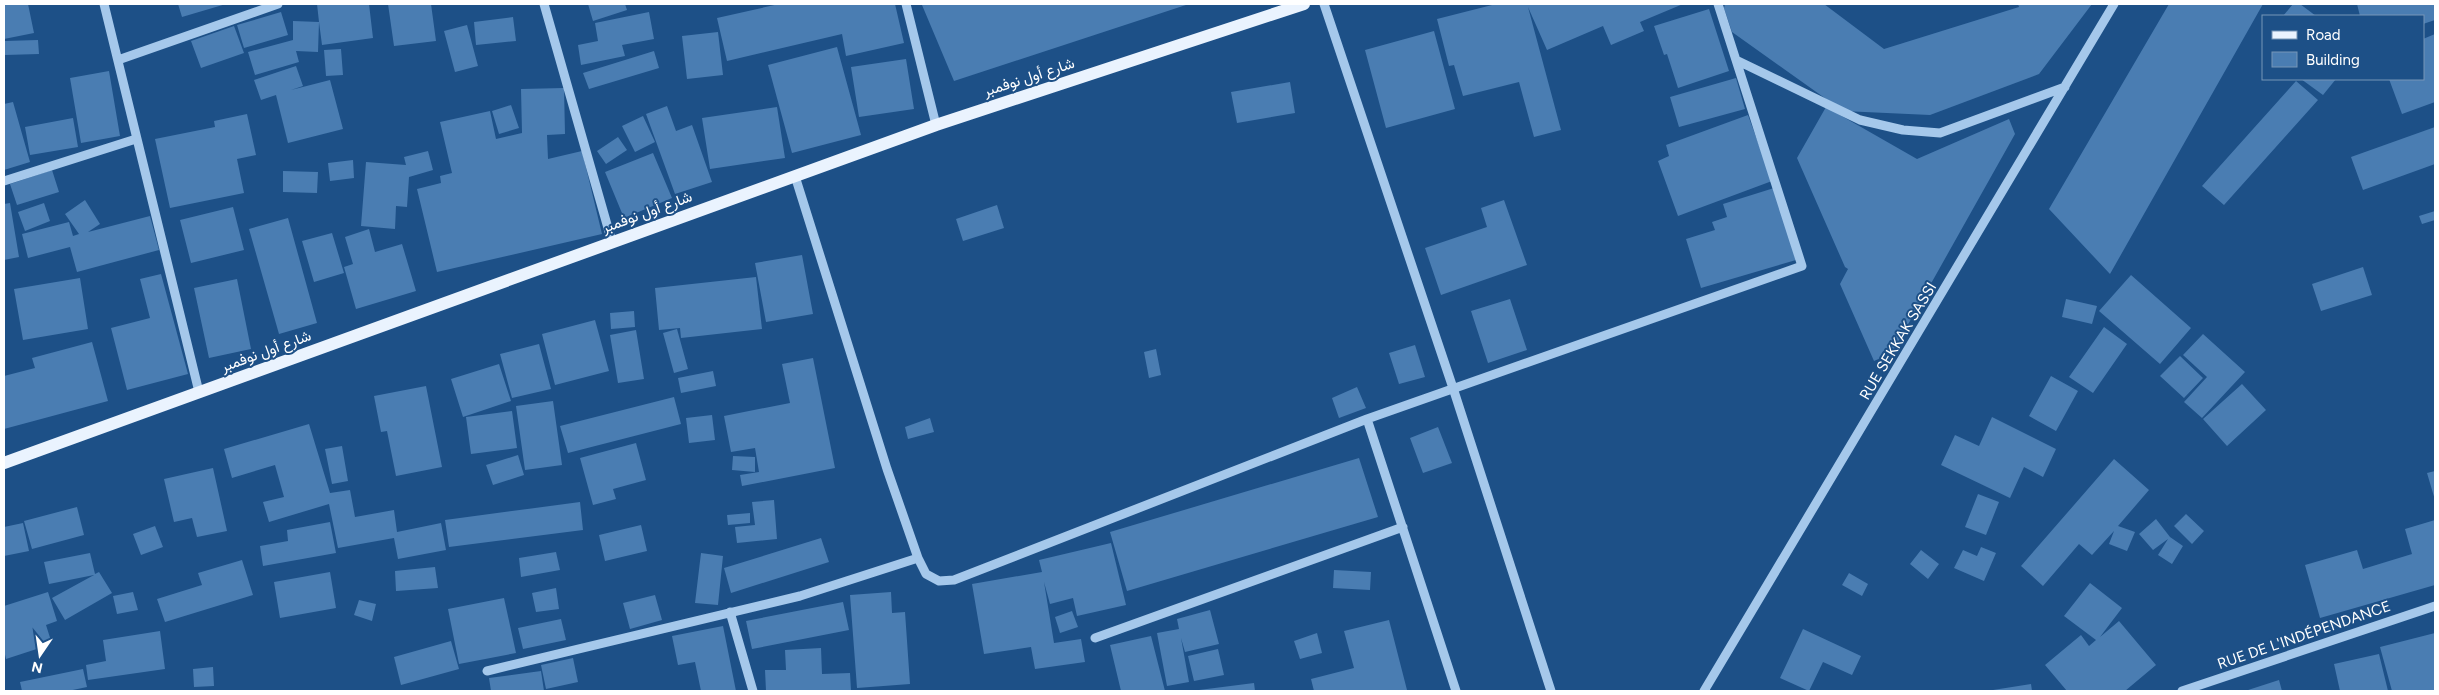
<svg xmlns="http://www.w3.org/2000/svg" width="2439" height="695" font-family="Figtree,Vazirmatn,sans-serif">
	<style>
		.building { fill: #4a7db2 }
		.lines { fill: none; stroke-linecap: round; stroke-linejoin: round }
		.minor { stroke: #a5c8eb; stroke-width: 9 }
		.major { stroke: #eaf3fe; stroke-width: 12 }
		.labels { text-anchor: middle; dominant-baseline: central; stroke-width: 4; stroke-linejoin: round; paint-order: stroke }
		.street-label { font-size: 15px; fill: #fff; stroke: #1d5087 }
	</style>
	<rect width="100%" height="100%" fill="#1d5087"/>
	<path class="building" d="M4 4H28L34 33 4 39Z
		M178 4H226L182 17Z
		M317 4H369L373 38 322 45 319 22 318 52 296 51 299 62 255 75 248 52 293 40V21L319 22Z
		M388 4H431L436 41 394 46Z
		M588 4H625L627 10 593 21Z
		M779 4H895L904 43 846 56 842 34 727 61 717 18Z
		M928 4H1189L954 81 922 5Z
		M1496 4H1683L1640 22 1644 31 1611 45 1603 26 1547 50 1528 7 1561 130 1534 137 1519 82 1463 96 1454 65 1449 66 1437 19Z
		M1725 4H1824L1884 49 2019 7 2018 4H2092L2039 74 1930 115 1843 111 1732 32 1724 8Z
		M2169 4H2263L2110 274 2049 209Z
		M2293 4H2300L2316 16H2283Z
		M2357 4H2435V20L2423 24V16H2360Z
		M1709 9 1729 71 1678 88 1667 54 1664 55 1654 26Z
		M281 12 288 35 244 48 237 25Z
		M649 12 654 39 622 45 625 56 581 65 578 45 598 41 595 23Z
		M513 17 516 41 476 45 474 22Z
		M467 25 478 66 455 72 444 31Z
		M234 26 244 53 201 68 191 41Z
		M1434 31 1455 109 1386 128 1365 50Z
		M718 32 723 75 687 79 682 36Z
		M2435 34V102L2402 114 2389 79H2423V39Z
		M38 40 39 54 5 55V41Z
		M837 47 861 135 792 153 768 65Z
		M341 49 343 75 326 76 324 50Z
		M654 51 659 68 589 89 583 73Z
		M906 59 914 109 859 117 851 67Z
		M296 66 303 86 291 90 330 80 343 129 288 143 276 95 261 100 254 80Z
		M109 71 120 136 81 143 70 78Z
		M1736 78 1745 109 1679 127 1670 97Z
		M2301 79H2336L2323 95Z
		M2296 81 2318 100 2224 205 2202 186Z
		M1290 82 1295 113 1237 123 1231 92Z
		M564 88 565 134 547 135 548 159 582 151 602 234 437 272 417 189 441 183 440 176 452 173 440 122 490 111 496 139 522 133 521 89Z
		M13 102 30 162 4 170V104Z
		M511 105 519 128 499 134 492 111Z
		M667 106 676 131 692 125 712 182 675 194 646 114Z
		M777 107 785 158 710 169 702 118Z
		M1826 107 1917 159 2009 119 2015 134 1892 353 1874 361 1840 284 1848 269 1845 267 1797 158Z
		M247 114 256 155 237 159 244 193 170 208 155 139 215 127 214 121Z
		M1748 115 1772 181 1678 216 1658 161 1669 156 1666 145Z
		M643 116 655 142 635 152 622 126Z
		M73 118 78 147 30 155 25 127Z
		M2435 127V164L2363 190 2351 157Z
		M618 137 627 150 606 164 597 151Z
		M428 151 433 170 409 177 407 207 396 206 395 229 361 226 366 162 406 165 404 157Z
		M653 153 672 198 624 218 605 172Z
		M353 160 354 178 330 181 328 163Z
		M52 170 59 192 17 205 10 184Z
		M283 171 318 172 317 193 283 192Z
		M1774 188 1796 260 1701 288 1686 239 1715 230 1712 222 1727 217 1723 204Z
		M85 200 100 224 88 232 150 216 159 250 77 272 70 247 28 258 22 234 69 222 73 236 79 234 65 214Z
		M1504 200 1527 265 1441 295 1425 248 1487 227 1481 208Z
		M10 203 19 257 4 260V204Z
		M44 203 50 221 25 231 18 212Z
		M997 205 1004 228 963 241 956 219Z
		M233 207 244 250 191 263 180 220Z
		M2435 211V220L2422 224 2419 216Z
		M288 218 317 323 279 334 249 229Z
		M369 229 375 252 402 244 416 291 356 309 344 267 353 264 345 237Z
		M332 233 344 273 314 282 302 241Z
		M802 255 813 314 766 322 755 263Z
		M2363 267 2372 295 2321 311 2312 284Z
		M161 274 188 374 127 390 111 328 150 318 140 279Z
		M2131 275 2191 328 2160 364 2099 311Z
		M756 277 762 329 681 338 680 328 659 330 655 288Z
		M80 278 88 329 23 340 14 289Z
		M237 279 251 349 209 358 194 288Z
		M1510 299 1527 350 1488 363 1471 311Z
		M2066 299 2097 306 2092 324 2062 317Z
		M634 311 635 327 611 329 610 313Z
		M595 320 609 371 555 385 542 334Z
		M2104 327 2127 344 2093 393 2069 377Z
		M677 329 688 369 674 373 663 333Z
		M636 330 644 379 618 383 610 335Z
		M2203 334 2245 372 2202 418 2184 402 2207 377 2183 355Z
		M92 342 108 401 4 429V376L35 368 32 358Z
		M539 344 551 389 512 398 500 354Z
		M1415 345 1425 377 1399 384 1389 353Z
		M1156 349 1161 375 1149 378 1144 352Z
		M2180 356 2203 378 2184 398 2160 376Z
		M813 358 835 468 742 486 740 475 759 472 755 448 731 452 724 416 790 403 782 364Z
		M499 364 511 401 463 417 451 379Z
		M713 371 716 386 681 393 678 378Z
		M2051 376 2078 391 2056 431 2029 416Z
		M2242 384 2266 410 2227 446 2203 419Z
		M426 386 442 467 396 476 387 431 381 432 374 396Z
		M1357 387 1366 408 1339 418 1332 398Z
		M674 397 681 424 568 453 560 426Z
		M553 401 562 465 525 470 516 406Z
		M512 411 517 448 471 454 466 417Z
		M712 415 715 440 689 443 686 418Z
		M1992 417 2056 449 2043 477 2024 467 2010 498 1941 465 1955 435 1979 446Z
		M930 418 934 432 908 439 905 427Z
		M309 424 330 493 350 490 355 517 394 510 397 532 441 523 446 550 398 559 394 538 338 548 329 504 269 522 263 502 284 497 275 465 232 478 224 449Z
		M1438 427 1452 463 1423 473 1410 438Z
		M636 443 646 480 613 489 616 499 593 505 580 458Z
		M342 446 348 481 332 484 325 449Z
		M518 455 524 475 493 485 486 465Z
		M733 456 755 457V472L732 470Z
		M1359 458 1378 517 1127 591 1110 532Z
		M2114 459 2149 490 2118 526 2135 532 2127 551 2109 544 2114 531 2092 555 2079 544 2043 586 2021 566Z
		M213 468 227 531 197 537 192 518 174 522 164 479Z
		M2435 471V500L2427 473Z
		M1978 494 1999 502 1986 535 1965 527Z
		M774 500 777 539 737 543 735 527 755 525 752 502Z
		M580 502 583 530 449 547 445 520Z
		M77 507 84 535 32 549 24 521Z
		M750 513V523L728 525 727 515Z
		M2186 514 2204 531 2192 544 2174 526Z
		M2156 519 2170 537 2183 546 2172 564 2158 555 2168 539 2153 550 2139 534Z
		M2435 520V585L2320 618 2305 565 2357 550 2363 569 2412 554 2405 529Z
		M330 522 336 553 263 566 260 546 288 541 287 530Z
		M23 523 29 551 4 556V527Z
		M641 525 647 551 605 561 599 535Z
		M155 526 163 547 141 555 133 534Z
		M821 538 829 562 731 593 724 568Z
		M1111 543 1126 605 1077 616 1073 598 1050 604 1044 582 1054 643 1081 639 1085 662 1035 669 1031 647 984 654 972 584 1042 572 1039 560Z
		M1981 547 1996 553 1984 581 1954 568 1963 550 1977 556Z
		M1921 550 1939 564 1928 579 1910 564Z
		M556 552 560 570 521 577 519 558Z
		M90 553 95 574 99 572 112 593 65 620 52 598 94 575 49 584 44 562Z
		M701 553 723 556 718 605 695 603Z
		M242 560 253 595 165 622 157 599 202 585 198 573Z
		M435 567 438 588 396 591 395 571Z
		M1334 570 1371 572 1370 590 1333 588Z
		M330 572 336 608 280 618 274 582Z
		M1849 573 1868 584 1862 596 1842 585Z
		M2090 583 2122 608 2100 637 2119 621 2156 665 2125 691H2067L2045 665 2081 635 2089 646 2096 640 2064 616Z
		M556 588 559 609 536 612 532 593Z
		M48 592 57 621 46 625 52 644 6 659 4 650V606Z
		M133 592 138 610 117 614 113 596Z
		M891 592 892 613 905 612 910 684 857 688 850 595Z
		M655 595 662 620 630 629 623 603Z
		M504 598 516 653 459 664 448 609Z
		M359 600 376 604 372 621 354 615Z
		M843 602 849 630 752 649 746 621Z
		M1210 610 1219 644 1185 652 1181 638 1189 682 1167 686 1157 633 1179 629 1177 619Z
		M1072 611 1078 627 1060 633 1055 617Z
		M561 619 566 640 523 649 518 628Z
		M1389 620 1407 690 1314 691 1311 679 1354 668 1344 631Z
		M723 626 736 691H701L695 662 678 665 672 636Z
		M1803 629 1861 656 1852 675 1823 662 1809 691 1780 678Z
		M160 631 165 669 88 680 86 665 106 661 103 640Z
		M1317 633 1322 653 1300 659 1294 641Z
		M2435 633V691H2392L2380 647Z
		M1151 636 1165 691H1121L1110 645Z
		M451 641 459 669 401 685 394 657Z
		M821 648 822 674 850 673 851 691H766L765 670H786L785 650Z
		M1218 649 1224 675 1194 681 1188 656Z
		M2379 654 2388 691H2340L2334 664Z
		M573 658 578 682 546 689 541 665Z
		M213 667 214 686 194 687 193 669Z
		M83 669 87 687 68 691H22L20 682Z
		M541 671 544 691H491L489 678Z
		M2279 680 2282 691H2245Z
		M1254 683 1255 691H1199V690Z
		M2031 684 2032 691H1994L1993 690Z"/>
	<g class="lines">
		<path class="minor" d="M104 4 199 392
			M544 4 612 242
			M906 4 936 125
			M1324 4 1453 388 1551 691
			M118 60 278 4
			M1736 60 1860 120 1903 130 1940 133 2065 87
			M795 176 887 469 918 558 926 574 939 581 954 580 1367 419 1802 266 1718 4
			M4 181 136 139
			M1367 419 1456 691
			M730 612 753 691
			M1095 638 1403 527
			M487 671 800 596 918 558
			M1704 691 2114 4
			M2182 691 2435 606"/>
		<path class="major" d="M4 463 936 125 1304 4"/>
	</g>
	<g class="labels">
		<g class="street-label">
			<text transform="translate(1029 77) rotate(-18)">شارع أول نوفمبر</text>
			<text transform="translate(647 212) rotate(-20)">شارع أول نوفمبر</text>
			<text transform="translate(1898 341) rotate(-59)">RUE SEKKAK SASSI</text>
			<text transform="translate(266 351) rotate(-20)">شارع أول نوفمبر</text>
			<text transform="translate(2304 635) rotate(-19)">RUE DE L'INDÉPENDANCE</text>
		</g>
	</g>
	<rect width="2439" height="695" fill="none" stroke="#ffffff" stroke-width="10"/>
	<rect x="2262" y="15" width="162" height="65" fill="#1d5087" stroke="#7796b7"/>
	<rect x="2272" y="31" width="25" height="8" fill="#eaf3fe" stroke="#7796b7"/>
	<text x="2306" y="40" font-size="15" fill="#ffffff">Road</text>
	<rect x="2272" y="52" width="25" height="15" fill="#4a7db2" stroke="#7796b7"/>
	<text x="2306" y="65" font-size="15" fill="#ffffff">Building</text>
	<g transform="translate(40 655) rotate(193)" stroke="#1d5087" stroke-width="4" paint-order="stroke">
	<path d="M0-4L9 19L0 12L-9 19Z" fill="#ffffff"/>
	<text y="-8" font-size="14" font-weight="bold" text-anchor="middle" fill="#ffffff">N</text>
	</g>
</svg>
